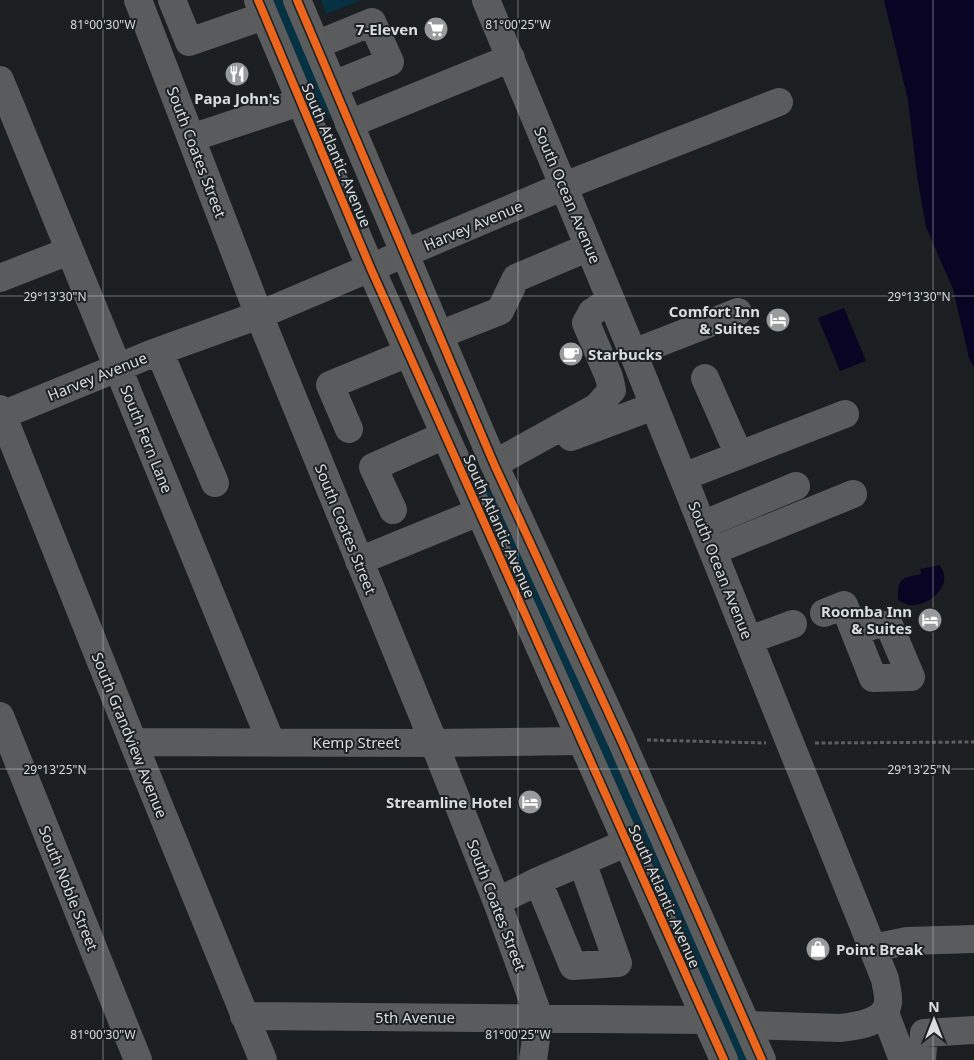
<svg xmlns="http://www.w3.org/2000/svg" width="974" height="1060" font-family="'Noto Sans',sans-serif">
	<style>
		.green { fill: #063143 }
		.water { fill: #090324 }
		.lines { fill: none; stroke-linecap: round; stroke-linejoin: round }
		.path { stroke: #5c5d5e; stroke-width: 3; stroke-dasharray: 4 2.5; stroke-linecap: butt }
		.minor { stroke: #5a5b5c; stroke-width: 28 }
		.major { stroke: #5b5c5d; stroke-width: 28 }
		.cycleway-casing { stroke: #1a2023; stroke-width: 11 }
		.cycleway { stroke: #eb651d; stroke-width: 8 }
		.ticks { fill: none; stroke: #dadddf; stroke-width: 1; stroke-opacity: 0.45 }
		.labels { text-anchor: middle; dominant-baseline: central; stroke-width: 4; stroke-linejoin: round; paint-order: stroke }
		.poi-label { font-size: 15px; font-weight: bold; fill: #dadddf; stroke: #1a2023; text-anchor: end }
		.street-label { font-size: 15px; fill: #dadddf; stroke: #1a2023 }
		.ticks-label { font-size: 12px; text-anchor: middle; fill: #dadddf; stroke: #1a2023; stroke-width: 4; stroke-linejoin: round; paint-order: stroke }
	</style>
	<rect width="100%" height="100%" fill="#1c1f21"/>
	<path class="green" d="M267 0H284L332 118 329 119 298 76Z
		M321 0H361L326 14Z
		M478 477 506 512 750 1060H733Z"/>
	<path class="water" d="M884 0H974V368L969 358 953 289 926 227 917 176 908 100Z
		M844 308 866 361 840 371 818 318Z
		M940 565C941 568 944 572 944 575 947 591 926 606 913 605 907 605 903 603 898 600 897 579 901 578 921 574L920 569Z"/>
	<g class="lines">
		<path class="path" d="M647 740 766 743
			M815 743 974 742"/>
		<path class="minor" d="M138 0 259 315 434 743 497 902 539 1017 533 1060
			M172 0 189 42 264 16
			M486 0 633 353 885 979C886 987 889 995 888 1003 885 1023 857 1026 840 1028L747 1025
			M316 45 372 22 390 62 333 85
			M0 80 271 742
			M349 124 511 58
			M191 138 300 102
			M0 278 69 251
			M439 335 500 311 516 278 589 247
			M159 351 215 483
			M633 353 738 312
			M705 378 739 455
			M0 409 133 742 263 1060
			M0 416 151 354 259 315 564 186 779 102
			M349 429 330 385 408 353
			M571 437 654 406
			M494 464 597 407 612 390 609 377 586 323 592 312 611 300
			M683 477 845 414
			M393 510 373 467 445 435
			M702 525 796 486
			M713 551 853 494
			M359 561 479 512
			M824 613 844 605 873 678 911 677 889 625H874L855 632
			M749 640 793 624
			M0 716 138 1060
			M133 742 434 743 580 741
			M538 881 573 966 618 963 582 862
			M497 902 538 881 626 843
			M873 948 907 941 974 939
			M885 1013 903 1060
			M244 1016 705 1020
			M922 1060 924 1033 974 1030"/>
		<path class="major" d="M258 0 371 269 724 1060
			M297 0 494 464 621 740 762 1060"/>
		<defs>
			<path id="cycleway" d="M258 0 371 269 724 1060
				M297 0 494 464 621 740 762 1060"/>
		</defs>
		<use href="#cycleway" class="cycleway-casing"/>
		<use href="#cycleway" class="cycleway"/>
	</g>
	<path class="ticks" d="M103 0V1060M518 0V1060M933 0V1060M0 296H974M0 769H974"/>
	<defs>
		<symbol id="supermarket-disc" viewBox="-11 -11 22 22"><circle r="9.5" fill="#989a9c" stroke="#1a2023"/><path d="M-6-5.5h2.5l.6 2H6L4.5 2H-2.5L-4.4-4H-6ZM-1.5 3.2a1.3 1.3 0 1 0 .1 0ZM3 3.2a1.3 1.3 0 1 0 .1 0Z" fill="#fff"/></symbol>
		<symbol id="restaurant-disc" viewBox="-11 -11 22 22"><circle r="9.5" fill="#989a9c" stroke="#1a2023"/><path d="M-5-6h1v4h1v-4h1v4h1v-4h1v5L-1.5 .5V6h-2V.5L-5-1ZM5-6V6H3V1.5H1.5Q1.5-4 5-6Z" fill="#fff"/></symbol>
		<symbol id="hotel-disc" viewBox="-11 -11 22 22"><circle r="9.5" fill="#989a9c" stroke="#1a2023"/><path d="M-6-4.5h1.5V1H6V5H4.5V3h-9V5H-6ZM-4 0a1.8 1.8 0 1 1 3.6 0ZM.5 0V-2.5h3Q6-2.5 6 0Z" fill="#fff"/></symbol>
		<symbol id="cafe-disc" viewBox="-11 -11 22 22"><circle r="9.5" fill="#989a9c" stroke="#1a2023"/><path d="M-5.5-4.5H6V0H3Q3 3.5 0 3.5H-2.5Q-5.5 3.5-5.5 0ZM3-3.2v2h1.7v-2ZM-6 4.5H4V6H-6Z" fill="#fff"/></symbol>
		<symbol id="shop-disc" viewBox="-11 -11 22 22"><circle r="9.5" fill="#989a9c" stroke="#1a2023"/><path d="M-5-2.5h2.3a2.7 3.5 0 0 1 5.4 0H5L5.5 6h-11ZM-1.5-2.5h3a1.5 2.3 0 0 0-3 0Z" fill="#fff"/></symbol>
	</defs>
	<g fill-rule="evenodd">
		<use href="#supermarket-disc" x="422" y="15" width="28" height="28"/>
		<use href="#restaurant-disc" x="223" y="60" width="28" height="28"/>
		<use href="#hotel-disc" x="764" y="306" width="28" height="28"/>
		<use href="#cafe-disc" x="557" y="340" width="28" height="28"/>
		<use href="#hotel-disc" x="916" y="606" width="28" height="28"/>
		<use href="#hotel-disc" x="516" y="788" width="28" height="28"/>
		<use href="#shop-disc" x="804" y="935" width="28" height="28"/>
	</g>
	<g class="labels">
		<g class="poi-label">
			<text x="418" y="29">7-Eleven</text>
			<text x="237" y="98" text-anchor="middle">Papa John's</text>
			<text x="760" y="311">Comfort Inn<tspan x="760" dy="17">&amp; Suites</tspan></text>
			<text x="588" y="354" text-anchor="start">Starbucks</text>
			<text x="912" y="611">Roomba Inn<tspan x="912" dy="17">&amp; Suites</tspan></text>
			<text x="512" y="802">Streamline Hotel</text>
			<text x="836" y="949" text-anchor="start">Point Break</text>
		</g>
		<g class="street-label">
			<text transform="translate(197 152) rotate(69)">South Coates Street</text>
			<text transform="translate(337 155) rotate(67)">South Atlantic Avenue</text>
			<text transform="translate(568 195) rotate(67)">South Ocean Avenue</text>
			<text transform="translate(473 225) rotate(-23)">Harvey Avenue</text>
			<text transform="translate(97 376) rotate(-22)">Harvey Avenue</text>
			<text transform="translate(147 439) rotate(68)">South Fern Lane</text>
			<text transform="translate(500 526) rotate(66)">South Atlantic Avenue</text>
			<text transform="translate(346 529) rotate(68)">South Coates Street</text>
			<text transform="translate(721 570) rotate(68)">South Ocean Avenue</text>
			<text transform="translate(130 735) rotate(68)">South Grandview Avenue</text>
			<text x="356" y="742">Kemp Street</text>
			<text transform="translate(69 888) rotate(68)">South Noble Street</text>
			<text transform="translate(665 896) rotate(66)">South Atlantic Avenue</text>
			<text transform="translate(497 905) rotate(69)">South Coates Street</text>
			<text x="415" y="1017">5th Avenue</text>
		</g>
	</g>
	<g class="ticks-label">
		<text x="103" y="29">81°00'30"W</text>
		<text x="518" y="29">81°00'25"W</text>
		<text x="55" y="301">29°13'30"N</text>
		<text x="919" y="301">29°13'30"N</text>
		<text x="55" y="774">29°13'25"N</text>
		<text x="919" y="774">29°13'25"N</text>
		<text x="103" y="1039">81°00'30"W</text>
		<text x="518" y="1039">81°00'25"W</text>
	</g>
	<g transform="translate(934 1020)" stroke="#1a2023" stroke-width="4" paint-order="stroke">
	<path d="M0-4L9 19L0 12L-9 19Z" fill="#dadddf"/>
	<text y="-8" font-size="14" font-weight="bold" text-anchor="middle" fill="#dadddf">N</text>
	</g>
</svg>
